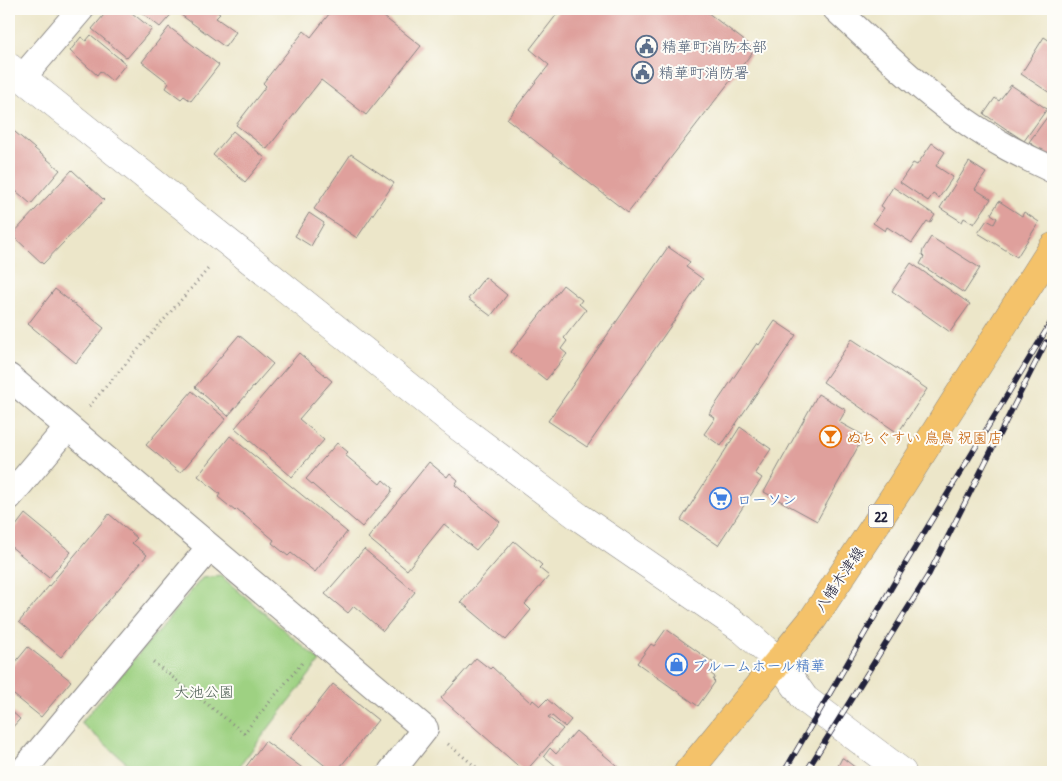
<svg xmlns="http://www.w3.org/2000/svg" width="1062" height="781" font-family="'Patrick Hand','Klee One',sans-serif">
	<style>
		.green { fill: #9ed182; stroke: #607a5e }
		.building { fill: #dfa09c }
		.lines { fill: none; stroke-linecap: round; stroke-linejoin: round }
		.minor-casing { stroke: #878482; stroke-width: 28 }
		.tertiary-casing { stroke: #878482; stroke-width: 29 }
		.primary-casing { stroke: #878482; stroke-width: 29 }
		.path { stroke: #878482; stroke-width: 3; stroke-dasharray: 1 4; stroke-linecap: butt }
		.minor { stroke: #fff; stroke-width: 26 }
		.tertiary { stroke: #fff; stroke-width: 28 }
		.primary { stroke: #f4c26a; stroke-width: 28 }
		.rail-casing { stroke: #22223b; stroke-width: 5.5 }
		.rail { stroke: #fdfcf7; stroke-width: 4; stroke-dasharray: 11; stroke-linecap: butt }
		.labels { text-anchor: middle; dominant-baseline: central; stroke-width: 4; stroke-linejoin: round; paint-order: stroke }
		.shield { fill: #fdfcf7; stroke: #646373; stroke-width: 1 }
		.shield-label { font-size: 14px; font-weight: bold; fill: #22223b }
		.service-label { font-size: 15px; fill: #4e5e75; stroke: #fdfcf7; text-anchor: start }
		.food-label { font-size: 15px; fill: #c56008; stroke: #fdfcf7; text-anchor: start }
		.shop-label { font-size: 15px; fill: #366cbe; stroke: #fdfcf7; text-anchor: start }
		.street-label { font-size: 15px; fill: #22223b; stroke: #fdfcf7 }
		.park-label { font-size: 15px; fill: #4d5f54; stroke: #fdfcf7 }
	</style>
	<rect width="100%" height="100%" fill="#fdfcf7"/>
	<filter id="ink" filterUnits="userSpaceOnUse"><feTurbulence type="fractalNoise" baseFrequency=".02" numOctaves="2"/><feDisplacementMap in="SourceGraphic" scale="10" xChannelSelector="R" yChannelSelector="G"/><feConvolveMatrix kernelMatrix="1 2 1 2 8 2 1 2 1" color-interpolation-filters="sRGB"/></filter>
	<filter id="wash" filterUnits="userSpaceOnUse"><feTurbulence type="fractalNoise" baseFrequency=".0096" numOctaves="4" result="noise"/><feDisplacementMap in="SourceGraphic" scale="20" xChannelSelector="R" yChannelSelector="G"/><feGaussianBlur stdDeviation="1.12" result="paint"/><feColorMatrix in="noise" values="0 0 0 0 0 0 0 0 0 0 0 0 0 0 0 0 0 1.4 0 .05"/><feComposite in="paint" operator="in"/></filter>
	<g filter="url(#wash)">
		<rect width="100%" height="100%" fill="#ece6c9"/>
		<path class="green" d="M221 576 320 661 235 772H137L81 723 202 578Z"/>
		<g id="blocks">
			<path class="building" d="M109 9H127L152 29 127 58 92 29Z
				M137 9H176L160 27Z
				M185 9H213L220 14 216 18 236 32 225 47 181 15Z
				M333 9H374L421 46 366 115 321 80 267 149 236 125 266 86 263 83 304 31 311 37Z
				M561 9H703L755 49 628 213 507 119 549 65 530 49Z
				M169 27 219 65 191 101 184 96 181 99 166 88 169 83 142 62Z
				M91 35 126 64 112 81 100 71 97 75 70 51 81 37 86 41Z
				M1044 37 1053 43V95L1021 74Z
				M1011 85 1047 109 1024 141 984 114 995 98 999 101Z
				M1050 113 1053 115V159L1029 142Z
				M9 127 60 170 31 204 9 185Z
				M233 131 265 158 245 182 213 155Z
				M932 143 945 152 936 166 953 177 939 198 933 194 928 201 900 182 913 163 917 165Z
				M351 154 394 183 357 238 314 209Z
				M969 162 986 173 975 189 991 199 974 224 964 218 962 222 940 208Z
				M72 170 104 200 43 264 12 235Z
				M893 187 935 215 930 223 927 221 912 243 887 227 885 231 873 223 884 208 881 206Z
				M999 201 1022 216 1024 212 1039 222 1017 257 978 233 987 220 994 224 997 218 991 214Z
				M309 213 324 223 311 246 295 236Z
				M931 237 980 268 964 293 920 264 924 257 922 255 923 250Z
				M668 247 690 262 686 267 703 279 587 447 548 421Z
				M911 263 970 304 950 332 892 291Z
				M485 277 507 295 491 316 468 299Z
				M563 285 582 300 579 304 586 310 564 338 567 341 561 349 567 354 546 380 511 352Z
				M55 289 104 328 76 363 28 324Z
				M775 321 796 335 721 446 704 434 715 418 709 414 757 343 759 345Z
				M239 335 273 364 228 416 195 387Z
				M852 339 927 389 898 433 823 382Z
				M299 353 332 381 299 419 324 440 292 477 235 428Z
				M192 391 226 419 180 473 146 445Z
				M818 394 846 410 839 422 864 436 817 521 764 492Z
				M740 427 771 449 755 473 762 478 718 545 681 520Z
				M230 436 347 532 315 572 291 553 288 556 272 543 274 540 237 509 235 511 218 497 220 494 198 476Z
				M337 443 348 452 345 455 380 484 383 480 392 488 391 493 362 527 306 479Z
				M429 462 447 477 450 473 458 480 455 485 500 522 476 550 444 524 407 570 368 538Z
				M25 514 71 552 49 578 9 545V535Z
				M109 514 137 538 132 543 147 555 61 657 19 622Z
				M514 541 542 565 539 568 549 576 525 604 531 610 506 640 461 602Z
				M364 549 415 592 383 631 354 606 348 613 325 594Z
				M666 629 715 664 709 672 715 677 713 680 715 682 698 706 637 663 651 644 654 646Z
				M28 647 71 681 41 717 9 691V670Z
				M476 658 490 669 492 667 531 703 533 700 540 706 547 699 571 720 565 727 551 715 548 717 563 729 525 772 441 698Z
				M333 684 378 720 336 772H333L290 738Z
				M9 709 20 719 9 731Z
				M576 731 623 771 622 772H563L544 756 550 748 556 754Z
				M265 741 308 772H242Z
				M842 758H843L861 772H835Z"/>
		</g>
	</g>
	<g filter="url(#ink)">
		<use href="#blocks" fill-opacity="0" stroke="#878482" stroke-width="1"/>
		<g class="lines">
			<defs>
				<path id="minor" d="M836 9C888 58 942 111 1005 146 1021 155 1037 162 1053 170
					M22 78 81 9
					M9 377 425 729 391 772
					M9 497 68 427
					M22 772 210 547"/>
				<path id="tertiary" d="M9 67 459 427 579 517 742 629 778 661 805 699 902 772"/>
				<path id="primary" d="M688 772 813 619 901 486 1053 247"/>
			</defs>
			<use href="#minor" class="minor-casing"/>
			<use href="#tertiary" class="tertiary-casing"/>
			<use href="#primary" class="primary-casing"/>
			<path class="path" d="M89 406 208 269
				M153 662 244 733 302 663
				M448 744 482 772"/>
			<use href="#minor" class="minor"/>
			<use href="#tertiary" class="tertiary"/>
			<use href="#primary" class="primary"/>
			<defs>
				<path id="rail" d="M784 772 907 561 1053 319
					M806 772 929 574 1046 342"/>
			</defs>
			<use href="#rail" class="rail-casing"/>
			<use href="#rail" class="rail"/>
		</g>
	</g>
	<defs>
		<symbol id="civic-ring" viewBox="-11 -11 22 22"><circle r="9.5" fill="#fdfcf7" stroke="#5c6f8a" stroke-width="1.5"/><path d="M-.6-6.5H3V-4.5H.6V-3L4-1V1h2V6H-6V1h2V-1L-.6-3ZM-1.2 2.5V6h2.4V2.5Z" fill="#5c6f8a"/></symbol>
		<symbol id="bar-ring" viewBox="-11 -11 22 22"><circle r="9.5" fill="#fdfcf7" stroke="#e8710a" stroke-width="1.5"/><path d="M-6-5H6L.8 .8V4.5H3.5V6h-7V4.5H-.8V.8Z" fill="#e8710a"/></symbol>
		<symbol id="supermarket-ring" viewBox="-11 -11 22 22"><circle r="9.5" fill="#fdfcf7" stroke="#3f7fe0" stroke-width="1.5"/><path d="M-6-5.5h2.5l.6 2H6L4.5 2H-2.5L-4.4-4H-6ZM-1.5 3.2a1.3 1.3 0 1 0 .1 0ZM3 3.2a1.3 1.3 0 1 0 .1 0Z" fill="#3f7fe0"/></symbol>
		<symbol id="shop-ring" viewBox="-11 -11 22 22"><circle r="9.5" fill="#fdfcf7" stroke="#3f7fe0" stroke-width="1.5"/><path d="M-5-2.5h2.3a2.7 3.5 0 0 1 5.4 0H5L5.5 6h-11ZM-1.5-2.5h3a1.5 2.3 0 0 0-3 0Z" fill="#3f7fe0"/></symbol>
	</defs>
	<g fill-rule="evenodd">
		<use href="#civic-ring" x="634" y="34" width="25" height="25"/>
		<use href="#civic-ring" x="630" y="60" width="25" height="25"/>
		<use href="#bar-ring" x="818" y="424" width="25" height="25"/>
		<use href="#supermarket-ring" x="708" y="486" width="25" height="25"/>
		<use href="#shop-ring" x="664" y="652" width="25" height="25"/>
	</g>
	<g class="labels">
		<rect class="shield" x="868.5" y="504.5" width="25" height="23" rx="4"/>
		<g class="shield-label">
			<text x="881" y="516">22</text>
		</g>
		<g class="service-label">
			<text x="662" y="46">精華町消防本部</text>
			<text x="659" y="72">精華町消防署</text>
		</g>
		<g class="food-label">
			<text x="846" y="437">ぬちぐすい 鳥鳥 祝園店</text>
		</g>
		<g class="shop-label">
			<text x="737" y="499">ローソン</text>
			<text x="692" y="665">ブルームホール精華</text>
		</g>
		<g class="street-label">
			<text transform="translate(839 579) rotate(-56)">八幡木津線</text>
		</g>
		<g class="park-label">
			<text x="204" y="691">大池公園</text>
		</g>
	</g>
	<rect width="1062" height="781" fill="none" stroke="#fdfcf7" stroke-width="30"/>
</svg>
